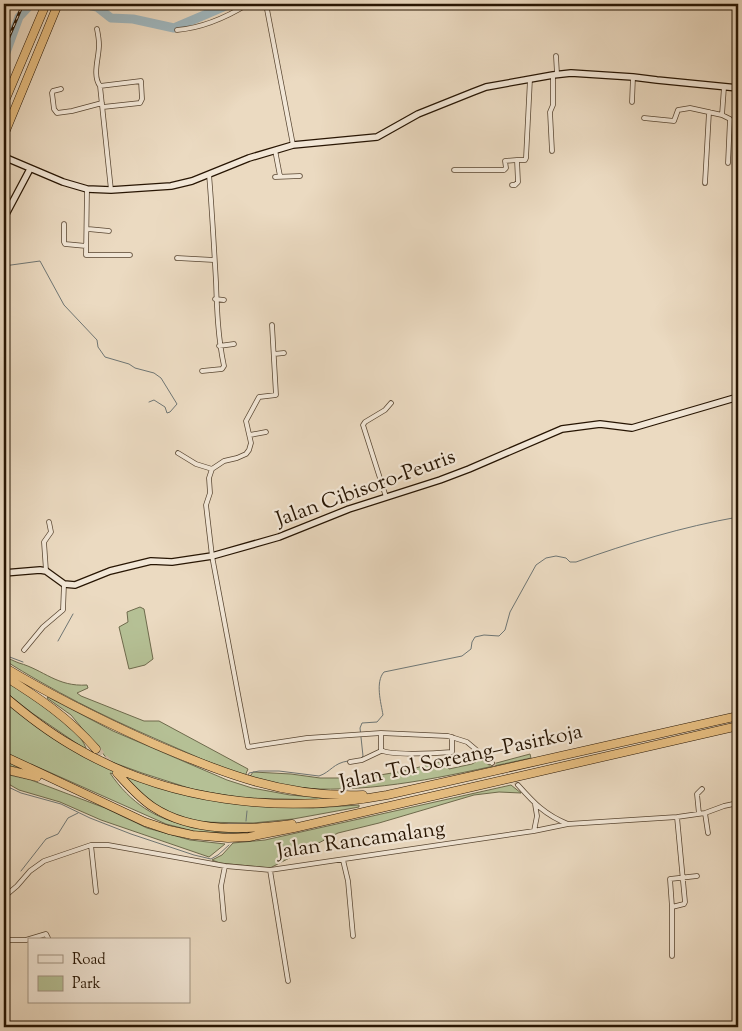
<svg xmlns="http://www.w3.org/2000/svg" width="742" height="1031" font-family="'Sorts Mill Goudy',serif">
	<style>
		.green { fill: #b5c095; stroke: #6e6a4c }
		.lines { fill: none; stroke-linecap: round; stroke-linejoin: round }
		.stream { stroke: #6f7674; stroke-width: 1 }
		.river { stroke: #9fb7bf; stroke-width: 9 }
		.street-tunnel { stroke: #cebca4; stroke-width: 4; stroke-dasharray: 4 2; stroke-linecap: butt }
		.highway-tunnel { stroke: #cebca4; stroke-width: 8; stroke-dasharray: 8 4; stroke-linecap: butt }
		.street-casing { stroke: #584632; stroke-width: 5.5 }
		.secondary-casing { stroke: #271503; stroke-width: 8 }
		.highway-casing { stroke: #271503; stroke-width: 9 }
		.street { stroke: #f2e7d7; stroke-width: 4 }
		.secondary { stroke: #f2e7d7; stroke-width: 5.5 }
		.highway { stroke: #e6bd80; stroke-width: 8 }
		.rail-casing { stroke: #271503; stroke-width: 3 }
		.rail { stroke: #f2e7d7; stroke-width: 1; stroke-dasharray: 4; stroke-linecap: butt }
		.labels { text-anchor: middle; dominant-baseline: central; stroke-width: 4.5; stroke-linejoin: round; paint-order: stroke }
		.street-label { font-size: 21px; fill: #271503; stroke: #f2e7d7 }
	</style>
	<rect width="100%" height="100%" fill="#ebdac1"/>
	<filter id="stains"><feTurbulence type="fractalNoise" baseFrequency=".004" numOctaves="4"/><feColorMatrix values="0 0 0 0 .2 0 0 0 0 .09 0 0 0 0 .02 0 0 0 .5 -.17"/></filter>
	<radialGradient id="worn" r=".72"><stop offset=".6" stop-color="#630" stop-opacity="0"/><stop offset="1" stop-color="#630" stop-opacity=".3"/></radialGradient>
	<path class="green" d="M140 607 144 609 153 659 145 665 129 669 119 627 128 622 127 612Z
		M4 658C10 658 13 661 19 663 44 670 57 687 87 685L88 688 77 693 81 696 144 721H159L248 769 245 776C214 765 186 752 156 739 103 716 53 691 4 660Z
		M4 680C28 694 76 722 86 748L85 749 32 713 4 691Z
		M48 697 113 731 227 780 252 788 290 795 324 798V800L243 798 195 790 142 773 109 761 71 715 47 698Z
		M4 701 34 725 83 756 110 769 237 804 278 807 313 808 359 805V807L293 819 253 823 196 822 160 810 120 776 110 773C152 835 210 830 277 829L237 833 197 832 166 824 31 764 27 769 4 765Z
		M530 754 531 758C460 773 389 791 317 789 294 788 271 783 249 778L253 772 291 774 320 778H343L350 780 404 771 439 762 447 763 449 769 472 764 481 759 489 765Z
		M5 774 31 780 105 808 147 828 190 840 225 844 209 857 101 820 60 802 19 790 5 782Z
		M511 785 521 793 499 792 474 795 379 823 338 833 270 868 220 863 212 860 222 855 233 843 265 840Z"/>
	<g class="lines">
		<path class="stream" d="M4 266 40 261 64 305 97 340 98 347 105 357 129 364 135 368 154 373 161 378 177 404 170 412 167 413 165 407 154 400 149 402
			M58 641 73 614
			M4 656H7L23 662
			M360 759 363 756 360 728 362 723 377 722 383 715C381 703 375 682 384 672L462 656 471 649 472 642 475 637 484 635 499 636 505 630 510 612 536 565 546 558 556 556 566 558 570 562H576C629 543 682 527 738 517
			M248 777 249 773 259 771H279L319 776C331 772 333 763 348 761
			M4 785 21 793 61 804 90 818 131 834 194 855 211 859 218 855 229 845
			M246 821 247 811
			M21 871 46 839 58 834 68 818 78 813"/>
		<path class="river" d="M81 4 97 7 111 18 133 19 174 28 230 4
			M4 58 19 17 31 4"/>
		<path class="street-tunnel" d="M492 763 518 785"/>
		<path class="highway-tunnel" d="M96 749 111 766"/>
		<defs>
			<path id="street" d="M266 4 293 145
				M97 29C98 34 99 40 99 45 99 58 92 75 100 86L111 190
				M177 30C201 28 227 17 248 4
				M556 56 557 74
				M100 86 141 81 142 99 140 103 103 107
				M61 89 53 91 52 93 54 109 57 113 72 111 102 103
				M632 102 633 77
				M722 115 730 119 728 163
				M644 118 674 121 678 110 690 108 722 115 724 87
				M275 150 280 176
				M552 151 550 112 553 105V75
				M454 170H504L506 168 505 161 517 160
				M275 177 300 176
				M705 183 709 112
				M512 185H515L518 182 517 160H525L526 158 530 79
				M87 189 86 255H130
				M64 224V242L65 244 86 246
				M88 229 109 231
				M177 258 214 260
				M215 299 224 300
				M272 325 276 395 259 397 246 421 251 443 249 450 246 454 237 458 224 461 212 469 209 478 210 493 206 505 212 556 248 747 307 738 381 733 448 736 467 742 492 763
				M219 346 234 344
				M274 354 284 353
				M202 371 222 369 224 366C218 338 217 311 216 282 214 246 212 210 209 174
				M250 435 266 432
				M178 453 196 464 212 469
				M386 497 363 425 365 422 385 410 391 403
				M46 571 44 542 51 532 49 522
				M24 650 43 627 63 610 64 584
				M381 733V750C390 756 439 753 452 752V737
				M350 762 362 760 381 751
				M518 785C534 803 545 815 568 824
				M705 813 708 833
				M699 814 697 794 702 789
				M534 831 537 816 535 804
				M91 845 96 892
				M343 860 348 881 353 936
				M270 870 288 981
				M4 897 17 886 30 871 44 861 91 845H108L225 866 270 870 534 831 568 824 677 817 705 813 724 806 738 803
				M672 907 684 904 685 902 677 817
				M224 919 221 886 225 866
				M4 940H26L46 934 49 940
				M672 956V907L670 879 697 876"/>
			<path id="secondary" d="M4 157 63 182 87 189 111 190 171 186 192 181 249 158 293 145 377 137 418 114 473 92 486 87 553 75 571 73 633 77 657 80 738 88
				M4 218 30 169
				M4 573 40 570 46 571 64 584 75 585 110 571 151 561 172 562 212 556 279 537 349 509 440 480 469 469 562 429 600 424 632 428 738 397"/>
			<path id="highway" d="M4 103 46 4
				M4 135 58 4
				M4 667C52 696 101 720 152 743 222 773 285 798 363 795
				M4 676C38 697 69 718 96 749
				M4 696C25 714 47 731 71 745 166 802 280 815 387 795L738 716
				M4 756 145 822 169 830 192 835 228 838 249 837 294 828 738 726
				M4 769 37 777
				M117 773C128 785 139 798 153 807 192 833 247 830 292 824"/>
		</defs>
		<use href="#street" class="street-casing"/>
		<use href="#secondary" class="secondary-casing"/>
		<use href="#highway" class="highway-casing"/>
		<use href="#street" class="street"/>
		<use href="#secondary" class="secondary"/>
		<use href="#highway" class="highway"/>
		<defs>
			<path id="rail" d="M4 49 23 4"/>
		</defs>
		<use href="#rail" class="rail-casing"/>
		<use href="#rail" class="rail"/>
	</g>
	<g class="labels">
		<g class="street-label">
			<text transform="translate(366 489) rotate(-20)">Jalan Cibisoro-Peuris</text>
			<text transform="translate(461 758) rotate(-12)">Jalan Tol Soreang–Pasirkoja</text>
			<text transform="translate(361 841) rotate(-8)">Jalan Rancamalang</text>
		</g>
	</g>
	<rect width="742" height="1031" fill="none" stroke="#ebdac1" stroke-width="20"/>
	<rect x="5" y="5" width="732" height="1021" fill="none" stroke="#271503" stroke-width="2.5"/>
	<rect x="10" y="10" width="722" height="1011" fill="none" stroke="#271503"/>
	<rect x="28" y="938" width="162" height="65" fill="#f2e7d7" stroke="#a19382"/>
	<rect x="38" y="955" width="25" height="8" fill="#f2e7d7" stroke="#a19382"/>
	<text x="72" y="964" font-size="15" fill="#271503">Road</text>
	<rect x="38" y="976" width="25" height="15" fill="#b5c095" stroke="#a19382"/>
	<text x="72" y="988" font-size="15" fill="#271503">Park</text>
	<rect width="100%" height="100%" filter="url(#stains)"/>
	<rect width="100%" height="100%" fill="url(#worn)"/>
</svg>
